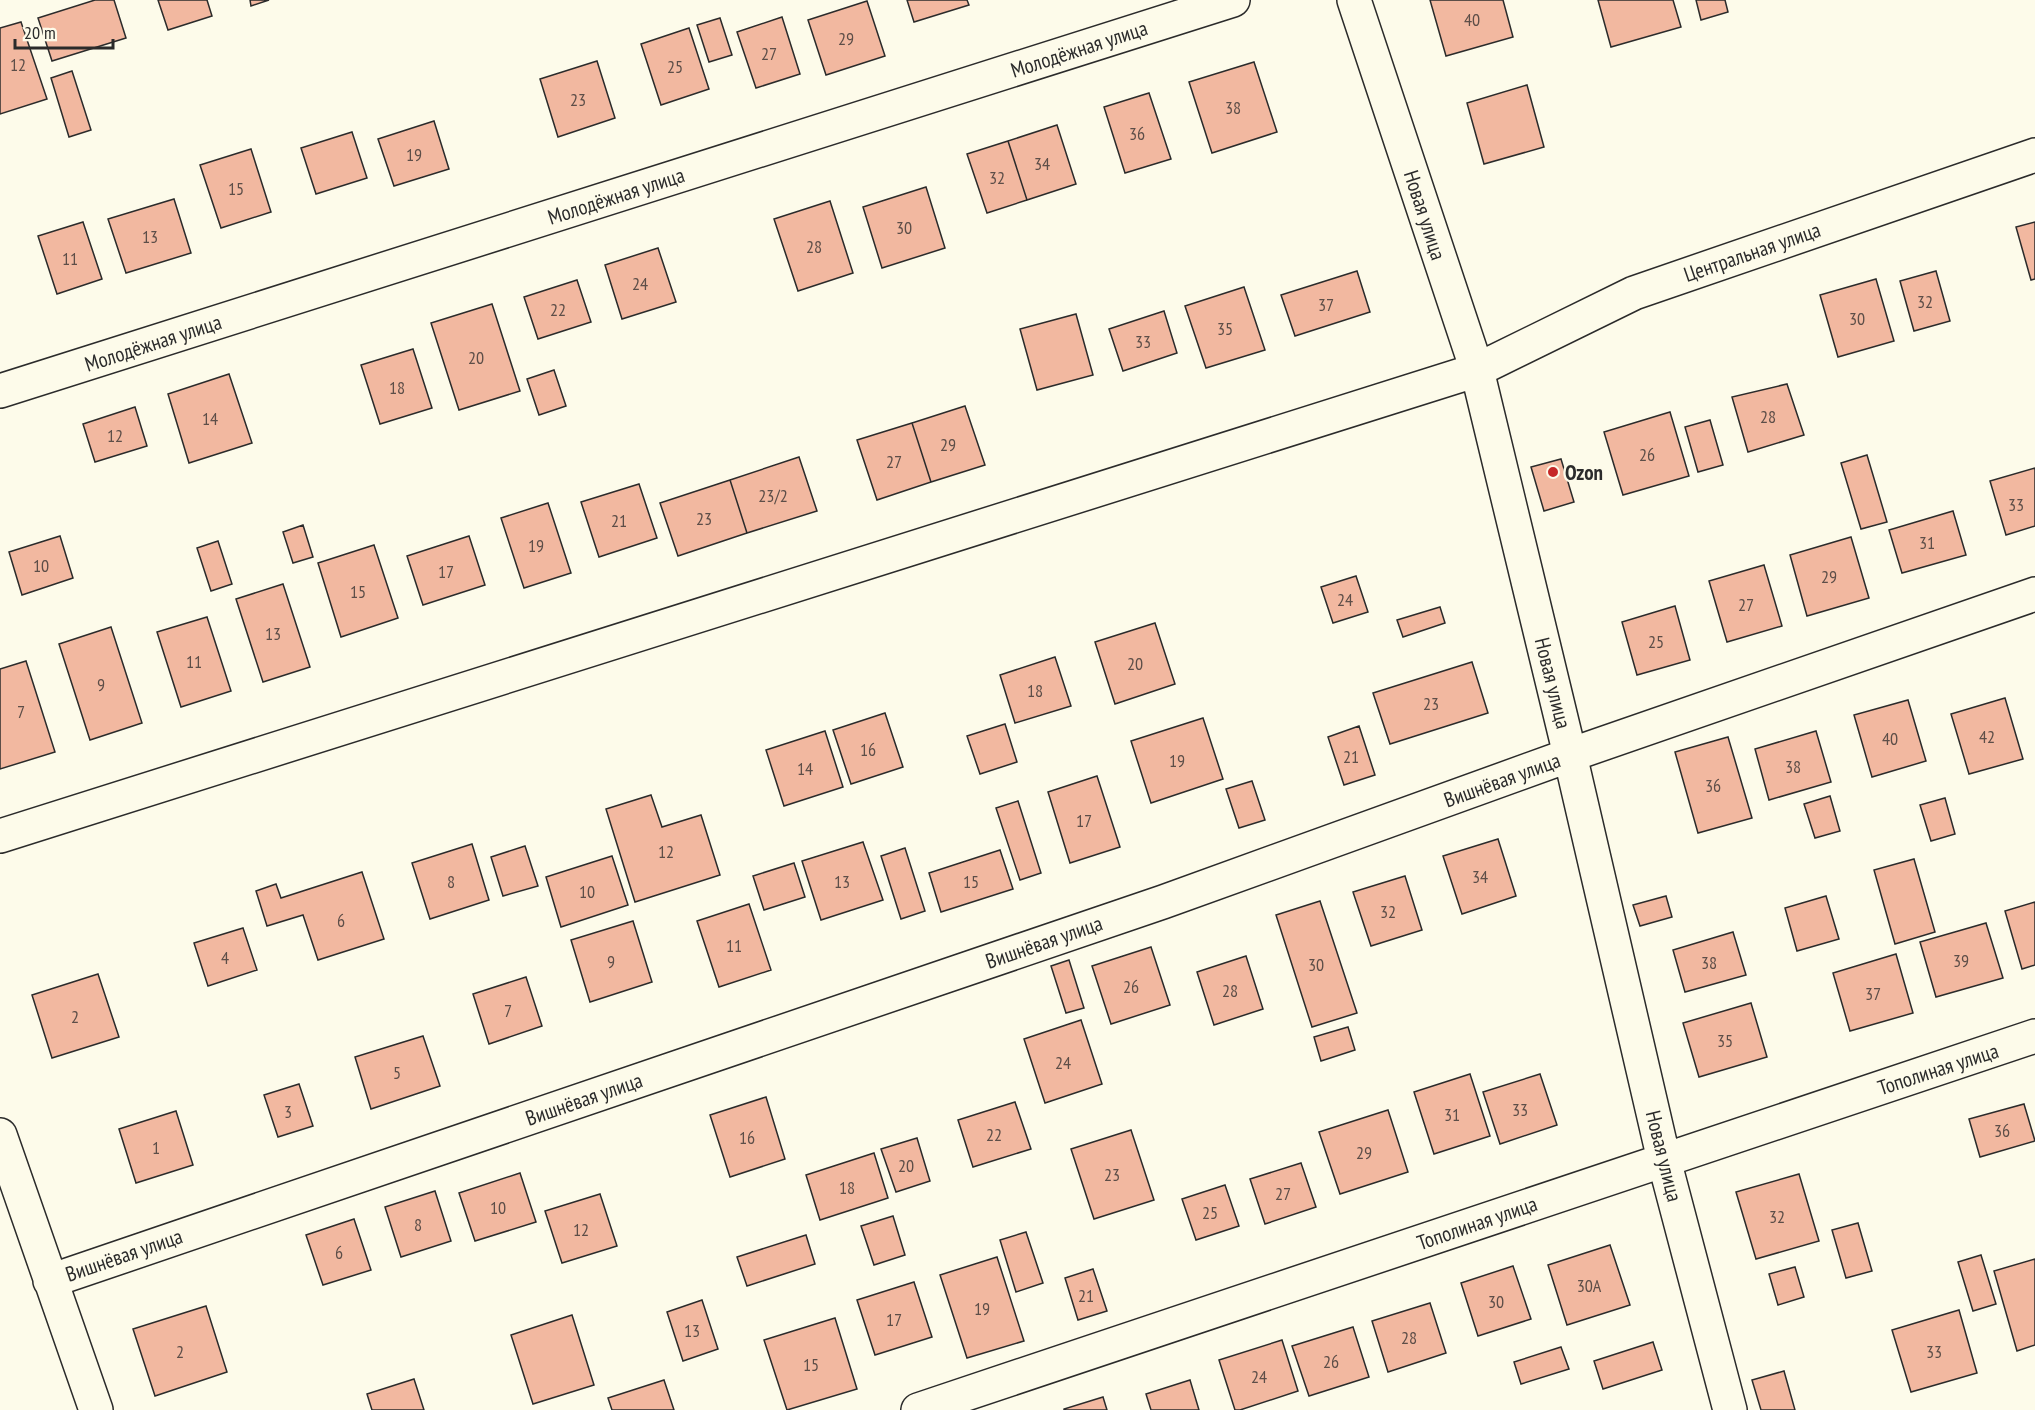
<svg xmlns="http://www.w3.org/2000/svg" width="2035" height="1410" font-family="'PT Sans Narrow',sans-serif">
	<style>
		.building { fill: #f2b8a0; stroke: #2b2b2b; stroke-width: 1.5 }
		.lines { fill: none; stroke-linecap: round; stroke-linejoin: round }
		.minor-casing { stroke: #2b2b2b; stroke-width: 36 }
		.minor { stroke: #fdfbea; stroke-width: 33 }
		.poi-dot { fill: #c62828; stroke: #fdfbea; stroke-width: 2 }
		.labels { text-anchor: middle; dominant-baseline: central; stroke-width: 4.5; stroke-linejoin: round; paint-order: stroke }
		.number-label { font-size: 18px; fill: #5d4e48 }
		.street-label { font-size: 21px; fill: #2b2b2b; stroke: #fdfbea }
		.poi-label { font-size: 21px; font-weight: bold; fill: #2b2b2b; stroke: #fdfbea; text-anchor: start }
	</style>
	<rect width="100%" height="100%" fill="#fdfbea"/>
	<path class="building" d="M95 0H114L126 38 52 61 38 18Z
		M158 0H207L212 16 168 30Z
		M250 0H269L251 6Z
		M907 0H967L969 5 914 22Z
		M1430 0H1503L1513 37 1446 56Z
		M1598 0H1673L1681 27 1611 47Z
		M1696 0H1725L1728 12 1701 20Z
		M867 1 885 56 826 75 808 20Z
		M782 17 800 74 756 88 737 32Z
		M720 18 732 55 709 62 697 25Z
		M21 22 47 99 0 114V28Z
		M689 28 709 89 661 105 641 44Z
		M597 61 615 118 558 137 540 79Z
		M1254 62 1277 132 1212 153 1189 82Z
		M72 71 91 130 69 137 51 78Z
		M1527 85 1544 147 1484 164 1467 103Z
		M1149 93 1171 159 1125 173 1104 107Z
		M434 121 449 169 394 186 378 139Z
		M1057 125 1076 184 1027 200 1008 141Z
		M352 132 367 178 316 194 301 148Z
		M1008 141 1027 200 987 213 967 154Z
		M251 149 271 212 221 228 200 165Z
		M926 187 945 248 882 268 863 207Z
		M174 199 191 253 126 273 108 219Z
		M830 201 853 273 798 291 774 219Z
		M83 222 102 279 57 294 38 236Z
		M2035 222V279L2031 280 2016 227Z
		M658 248 676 302 622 319 605 265Z
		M1357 271 1370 312 1295 336 1281 295Z
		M1936 271 1950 321 1914 331 1900 281Z
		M1876 279 1894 341 1838 357 1820 295Z
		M577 280 591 322 538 339 524 297Z
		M1244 287 1265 350 1206 368 1185 306Z
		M492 304 520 391 459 410 431 323Z
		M1164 311 1177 353 1123 371 1109 329Z
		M1076 314 1093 375 1037 390 1020 329Z
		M413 349 432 408 380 424 361 365Z
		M554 370 566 406 539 415 527 379Z
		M229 374 252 443 189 463 168 394Z
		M1787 384 1804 435 1748 452 1732 397Z
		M965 406 985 465 931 482 912 423Z
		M135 407 147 446 95 462 83 424Z
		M1670 412 1689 476 1623 495 1604 432Z
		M1710 420 1723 465 1698 472 1685 427Z
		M912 423 931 482 877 500 857 440Z
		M1867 455 1887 522 1861 529 1841 463Z
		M799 457 817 511 747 533 730 480Z
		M1561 459 1574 502 1544 511 1531 467Z
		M2035 468V526L2006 535 1990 481Z
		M730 480 747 533 678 556 660 503Z
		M639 484 657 538 599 557 581 502Z
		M548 503 571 573 524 588 501 518Z
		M1953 511 1966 555 1902 573 1889 530Z
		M303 525 313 557 293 563 283 532Z
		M60 536 73 578 22 595 9 552Z
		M469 536 485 585 423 605 407 556Z
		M1851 537 1869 598 1807 616 1790 555Z
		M218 541 232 584 211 591 197 548Z
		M374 545 398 618 341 637 318 563Z
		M1764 565 1782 626 1727 642 1709 581Z
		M1356 576 1368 612 1333 623 1321 587Z
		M283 584 310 667 263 682 236 599Z
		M1675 606 1690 660 1637 675 1622 622Z
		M1440 607 1445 623 1403 637 1397 620Z
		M207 617 231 691 181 707 157 632Z
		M1155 623 1175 684 1115 704 1095 642Z
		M111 627 142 723 90 740 59 644Z
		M1055 657 1071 706 1015 723 1000 675Z
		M26 661 55 752 0 769V669Z
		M1472 662 1488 713 1390 744 1373 693Z
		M2005 698 2023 759 1969 774 1951 714Z
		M1908 700 1926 761 1872 777 1854 715Z
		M885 713 903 767 851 784 833 730Z
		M1203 718 1223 779 1151 803 1131 741Z
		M1005 724 1017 762 980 774 967 736Z
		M1359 726 1375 775 1344 785 1328 737Z
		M825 731 843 787 784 806 766 750Z
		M1816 731 1831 782 1769 800 1755 749Z
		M1728 737 1752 818 1698 833 1675 752Z
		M1097 776 1120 847 1070 863 1048 792Z
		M1252 781 1265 820 1239 828 1226 789Z
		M651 795 662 827 701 815 720 875 635 902 606 809Z
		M1830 796 1840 831 1815 838 1804 804Z
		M1945 798 1955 834 1931 841 1920 805Z
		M1018 801 1041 873 1020 880 996 808Z
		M1498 839 1516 896 1462 914 1443 856Z
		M863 842 883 900 821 920 802 861Z
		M472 844 489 900 430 919 412 863Z
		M525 846 538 886 503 896 491 857Z
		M905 848 925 911 901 919 881 856Z
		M1000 850 1013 889 941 912 929 873Z
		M612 856 628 905 561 927 546 877Z
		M1914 859 1935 932 1895 944 1874 870Z
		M794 863 805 897 764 910 753 876Z
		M362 872 384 939 318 960 303 915 267 926 256 891 276 884 281 898Z
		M1405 876 1422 930 1371 946 1353 892Z
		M1666 896 1672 917 1640 926 1633 905Z
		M1826 896 1839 939 1797 951 1785 908Z
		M1320 901 1357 1013 1312 1027 1276 915Z
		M2035 902V965L2022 969 2005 911Z
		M749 904 771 970 719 987 697 921Z
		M633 921 652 982 590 1002 571 940Z
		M1986 923 2003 978 1936 997 1920 942Z
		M243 928 257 970 208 986 194 943Z
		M1733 932 1746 975 1685 992 1673 950Z
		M1151 947 1170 1005 1111 1024 1092 966Z
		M1896 954 1913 1013 1850 1031 1833 973Z
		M1246 956 1263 1009 1214 1025 1197 972Z
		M1069 960 1084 1008 1066 1013 1051 966Z
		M98 974 119 1037 52 1058 32 995Z
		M526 977 542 1026 489 1044 473 994Z
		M1751 1003 1767 1057 1699 1077 1683 1023Z
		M1081 1020 1102 1084 1045 1103 1024 1039Z
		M1348 1027 1355 1050 1321 1061 1314 1037Z
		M423 1036 440 1086 371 1109 355 1057Z
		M1470 1074 1490 1136 1434 1154 1414 1092Z
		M1540 1074 1557 1125 1500 1144 1483 1092Z
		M299 1084 313 1126 278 1137 264 1095Z
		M766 1097 785 1159 730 1177 710 1115Z
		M1015 1102 1031 1149 973 1167 958 1120Z
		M2024 1104 2035 1141 1980 1157 1969 1119Z
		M1388 1110 1408 1172 1340 1194 1319 1132Z
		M176 1111 193 1165 136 1183 119 1129Z
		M1131 1130 1154 1200 1094 1219 1071 1149Z
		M917 1138 930 1181 896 1192 881 1149Z
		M874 1153 888 1198 820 1220 806 1175Z
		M1301 1163 1316 1207 1265 1224 1250 1179Z
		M520 1173 536 1222 475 1241 459 1193Z
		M1799 1174 1819 1241 1756 1259 1736 1192Z
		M1225 1185 1239 1226 1196 1240 1182 1199Z
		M435 1191 451 1241 401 1257 385 1207Z
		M600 1194 617 1246 562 1263 545 1211Z
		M893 1216 905 1255 874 1265 861 1226Z
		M354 1219 371 1270 323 1285 306 1235Z
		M1858 1223 1872 1271 1846 1278 1832 1230Z
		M1026 1232 1043 1283 1016 1292 1000 1240Z
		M806 1235 815 1264 747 1286 737 1257Z
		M1610 1245 1630 1305 1567 1325 1548 1265Z
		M1981 1255 1996 1304 1973 1311 1958 1262Z
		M997 1257 1024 1341 967 1358 940 1275Z
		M2035 1259V1345L2017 1351 1994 1271Z
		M1513 1266 1531 1319 1478 1336 1461 1283Z
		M1795 1267 1804 1297 1778 1305 1769 1274Z
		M1093 1269 1107 1311 1078 1320 1065 1278Z
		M914 1282 932 1337 875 1355 857 1300Z
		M702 1300 718 1349 683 1361 667 1312Z
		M1430 1303 1446 1353 1388 1372 1372 1321Z
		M206 1306 227 1372 155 1396 133 1329Z
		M1959 1310 1977 1373 1911 1392 1892 1330Z
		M572 1315 594 1385 533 1404 511 1335Z
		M835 1318 857 1389 787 1410 764 1340Z
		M1353 1327 1369 1377 1309 1396 1292 1346Z
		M1282 1340 1298 1391 1240 1410H1235L1219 1360Z
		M1653 1342 1662 1370 1603 1389 1594 1361Z
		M1561 1347 1569 1369 1521 1384 1514 1362Z
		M1784 1371 1795 1410H1761L1752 1380Z
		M414 1379 424 1410H372L367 1394Z
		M664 1380 674 1410H612L608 1398Z
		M1190 1380 1199 1410H1151L1146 1394Z
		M1103 1397 1107 1410H1064V1409Z"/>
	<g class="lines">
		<defs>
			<path id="minor" d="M1354 0 1477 370 1570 755 1664 1160 1730 1410
				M0 391 1233 0
				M0 836 1477 370 1634 293 2035 155
				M0 1135 96 1410
				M50 1281 1163 902 1570 755 2035 594
				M918 1410 2035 1036"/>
		</defs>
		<use href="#minor" class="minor-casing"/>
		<use href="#minor" class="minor"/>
	</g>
	<circle class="poi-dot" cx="1553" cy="472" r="6"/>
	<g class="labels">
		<g class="number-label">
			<text x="1472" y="19">40</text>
			<text x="846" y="38">29</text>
			<text x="769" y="53">27</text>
			<text x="18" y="64">12</text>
			<text x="675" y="66">25</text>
			<text x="578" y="99">23</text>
			<text x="1233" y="107">38</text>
			<text x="1137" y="133">36</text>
			<text x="414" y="154">19</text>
			<text x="1042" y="163">34</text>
			<text x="997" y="177">32</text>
			<text x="236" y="188">15</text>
			<text x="904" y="227">30</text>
			<text x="150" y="236">13</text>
			<text x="814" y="246">28</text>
			<text x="70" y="258">11</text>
			<text x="640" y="283">24</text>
			<text x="1925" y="301">32</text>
			<text x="1326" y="304">37</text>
			<text x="558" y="309">22</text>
			<text x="1857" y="318">30</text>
			<text x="1225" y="328">35</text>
			<text x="1143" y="341">33</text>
			<text x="476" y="357">20</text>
			<text x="397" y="387">18</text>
			<text x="1768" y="416">28</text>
			<text x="210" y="418">14</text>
			<text x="115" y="435">12</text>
			<text x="948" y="444">29</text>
			<text x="1647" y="454">26</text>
			<text x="894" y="461">27</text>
			<text x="773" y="495">23/2</text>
			<text x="2016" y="504">33</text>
			<text x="704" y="518">23</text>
			<text x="619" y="520">21</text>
			<text x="1927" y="542">31</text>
			<text x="536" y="545">19</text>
			<text x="41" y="565">10</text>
			<text x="446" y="571">17</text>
			<text x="1829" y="576">29</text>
			<text x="358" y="591">15</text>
			<text x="1345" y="599">24</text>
			<text x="1746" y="604">27</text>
			<text x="273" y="633">13</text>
			<text x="1656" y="641">25</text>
			<text x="194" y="661">11</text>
			<text x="1135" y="663">20</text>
			<text x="101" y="684">9</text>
			<text x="1035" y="690">18</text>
			<text x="1431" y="703">23</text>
			<text x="21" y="711">7</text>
			<text x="1987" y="736">42</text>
			<text x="1890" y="738">40</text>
			<text x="868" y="749">16</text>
			<text x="1351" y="756">21</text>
			<text x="1177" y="760">19</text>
			<text x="1793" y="766">38</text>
			<text x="805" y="768">14</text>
			<text x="1713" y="785">36</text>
			<text x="1084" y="820">17</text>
			<text x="666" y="851">12</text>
			<text x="1480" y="876">34</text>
			<text x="451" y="881">8</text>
			<text x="842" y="881">13</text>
			<text x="971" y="881">15</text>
			<text x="587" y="891">10</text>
			<text x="1388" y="911">32</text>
			<text x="341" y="920">6</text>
			<text x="734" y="945">11</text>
			<text x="225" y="957">4</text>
			<text x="1961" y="960">39</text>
			<text x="611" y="961">9</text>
			<text x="1709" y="962">38</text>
			<text x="1316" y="964">30</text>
			<text x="1131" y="986">26</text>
			<text x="1230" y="990">28</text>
			<text x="1873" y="993">37</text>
			<text x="508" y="1010">7</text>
			<text x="75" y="1016">2</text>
			<text x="1725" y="1040">35</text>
			<text x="1063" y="1062">24</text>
			<text x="397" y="1072">5</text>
			<text x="1520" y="1109">33</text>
			<text x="288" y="1111">3</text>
			<text x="1452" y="1114">31</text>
			<text x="2002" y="1130">36</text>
			<text x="994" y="1134">22</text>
			<text x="747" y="1137">16</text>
			<text x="156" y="1147">1</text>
			<text x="1364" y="1152">29</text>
			<text x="906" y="1165">20</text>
			<text x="1112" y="1174">23</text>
			<text x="847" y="1187">18</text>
			<text x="1283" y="1193">27</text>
			<text x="498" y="1207">10</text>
			<text x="1210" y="1212">25</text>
			<text x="1777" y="1216">32</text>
			<text x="418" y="1224">8</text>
			<text x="581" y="1229">12</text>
			<text x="339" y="1252">6</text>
			<text x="1589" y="1285">30А</text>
			<text x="1086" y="1295">21</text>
			<text x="1496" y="1301">30</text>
			<text x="982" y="1308">19</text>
			<text x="894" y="1319">17</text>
			<text x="692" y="1330">13</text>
			<text x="1409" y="1337">28</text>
			<text x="180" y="1351">2</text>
			<text x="1934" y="1351">33</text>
			<text x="1331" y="1361">26</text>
			<text x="811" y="1364">15</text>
			<text x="1259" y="1376">24</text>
		</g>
		<g class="street-label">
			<text transform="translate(1079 49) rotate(-18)">Молодёжная улица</text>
			<text transform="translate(616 196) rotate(-18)">Молодёжная улица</text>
			<text transform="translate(1425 215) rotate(72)">Новая улица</text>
			<text transform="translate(1752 252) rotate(-19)">Центральная улица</text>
			<text transform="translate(153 343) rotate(-18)">Молодёжная улица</text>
			<text transform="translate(1553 683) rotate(76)">Новая улица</text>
			<text transform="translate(1502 780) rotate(-20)">Вишнёвая улица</text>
			<text transform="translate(1044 942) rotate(-19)">Вишнёвая улица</text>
			<text transform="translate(1938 1069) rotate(-18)">Тополиная улица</text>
			<text transform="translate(584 1099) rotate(-19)">Вишнёвая улица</text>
			<text transform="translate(1664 1156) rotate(76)">Новая улица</text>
			<text transform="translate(1477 1223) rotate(-19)">Тополиная улица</text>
			<text transform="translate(124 1255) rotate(-19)">Вишнёвая улица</text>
		</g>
		<g class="poi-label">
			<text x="1565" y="472">Ozon</text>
		</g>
	</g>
	<path d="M15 39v9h98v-9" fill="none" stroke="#2b2b2b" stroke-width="3"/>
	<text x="24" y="39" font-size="18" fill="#2b2b2b" stroke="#fdfbea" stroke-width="4.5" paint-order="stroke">20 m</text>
</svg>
